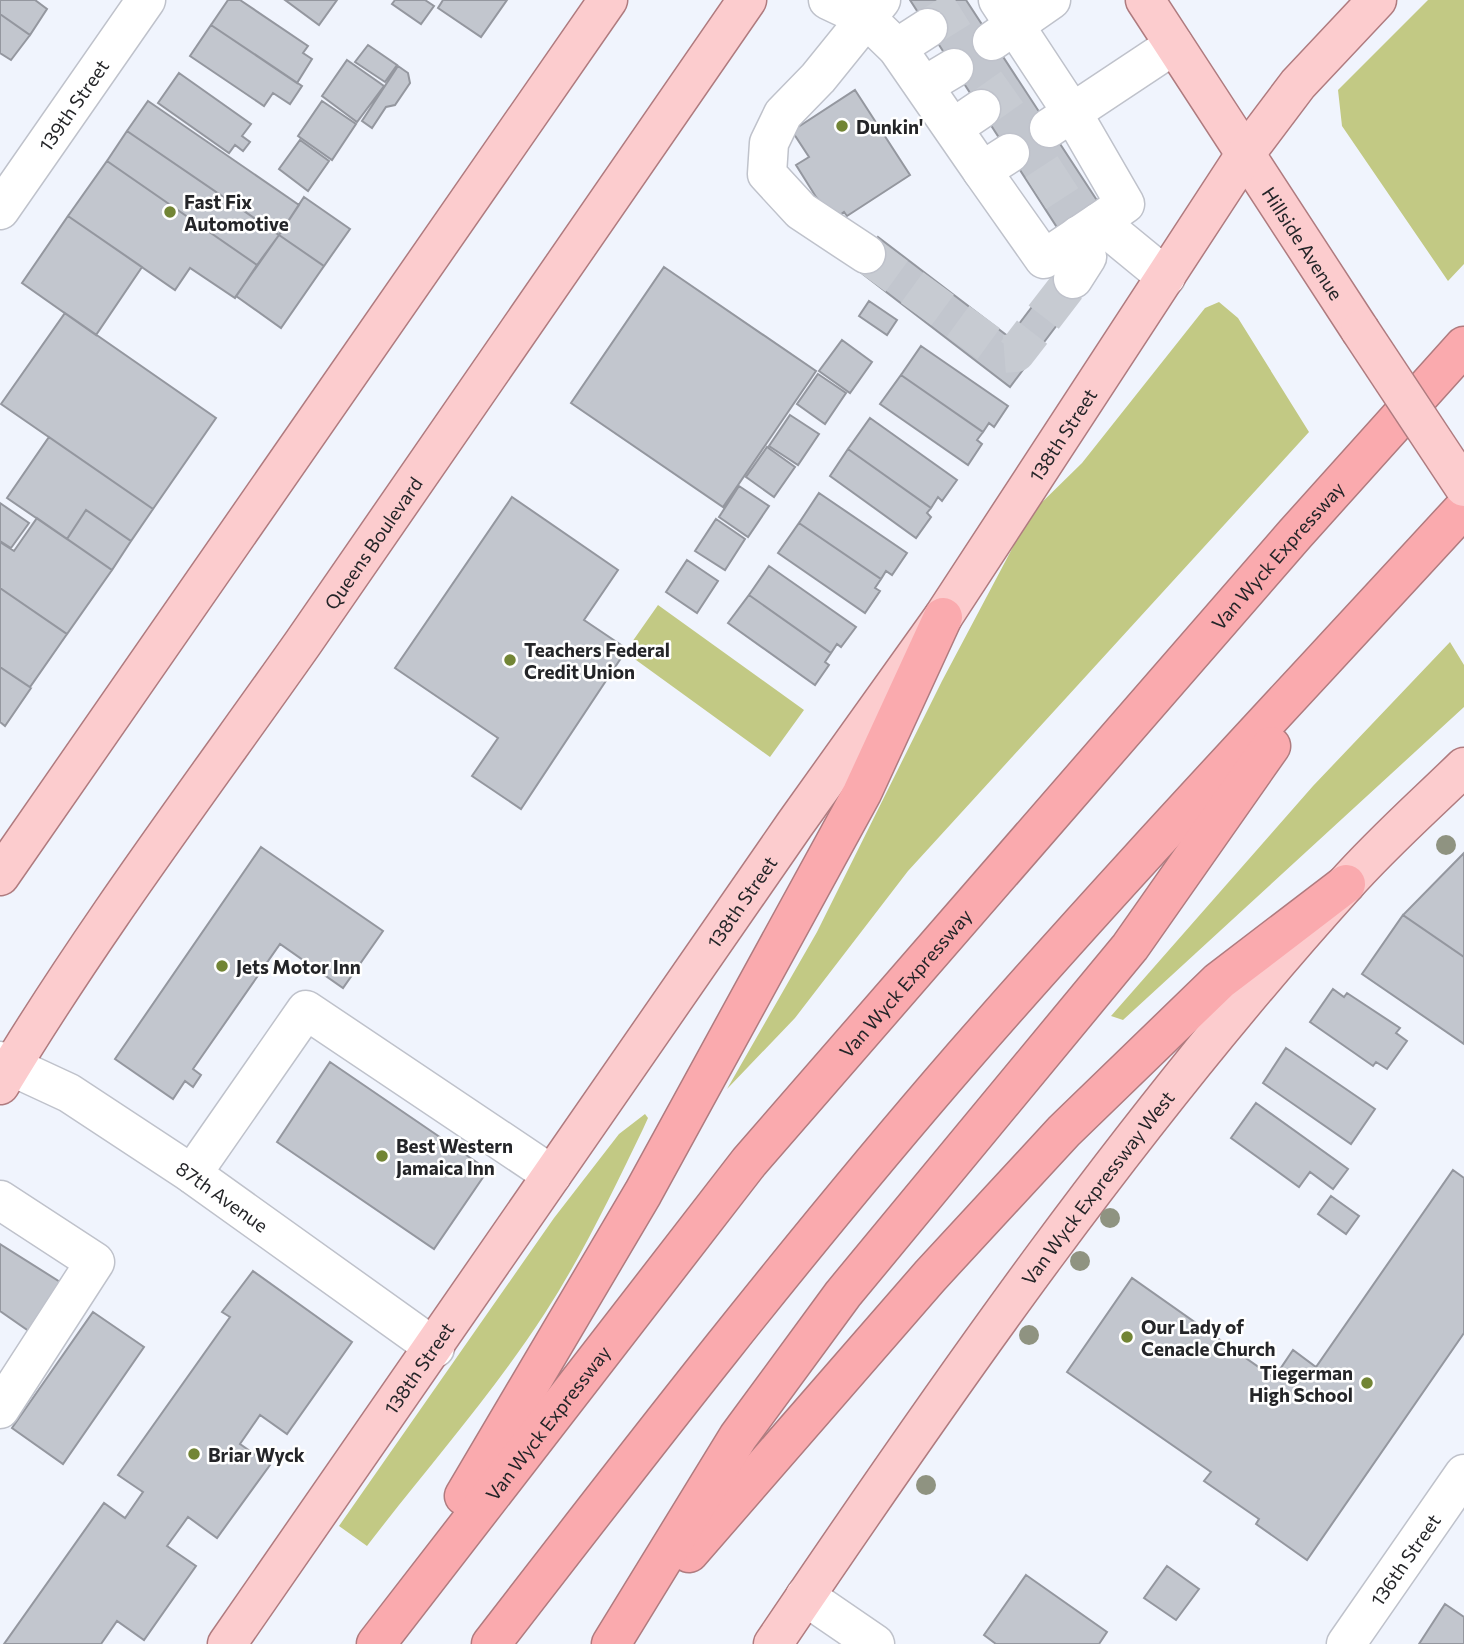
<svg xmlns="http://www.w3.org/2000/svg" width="1464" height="1644" font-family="Commissioner,sans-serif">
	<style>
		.green { fill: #c2c984 }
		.building { fill: #c2c6ce; stroke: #94979f; stroke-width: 2 }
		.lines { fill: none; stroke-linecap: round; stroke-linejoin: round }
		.minor-tunnel { stroke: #c7cbd2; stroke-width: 38; stroke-dasharray: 38 19; stroke-linecap: butt }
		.minor-casing { stroke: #bfc2cb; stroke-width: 41 }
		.major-casing { stroke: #af7b7f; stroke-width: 41 }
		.highway-casing { stroke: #af7b7f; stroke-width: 41 }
		.minor { stroke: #fff; stroke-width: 38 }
		.major { stroke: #fcccce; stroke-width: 38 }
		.highway { stroke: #faaaae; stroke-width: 38 }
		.major-bridge-casing { stroke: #af7b7f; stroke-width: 41; stroke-linecap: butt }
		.major-bridge { stroke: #fcccce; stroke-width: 38 }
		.tree { fill: #8f9381 }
		.poi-dot { fill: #728535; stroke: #fff; stroke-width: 2.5 }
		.labels { text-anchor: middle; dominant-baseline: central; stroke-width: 5; stroke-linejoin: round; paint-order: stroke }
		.street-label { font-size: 19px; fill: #242528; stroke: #fff }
		.poi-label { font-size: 19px; font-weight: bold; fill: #242528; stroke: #fff; text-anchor: start }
	</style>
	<rect width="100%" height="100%" fill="#f0f4fd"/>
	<path class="green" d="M1428 0H1464V264L1448 281 1342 126 1338 90Z
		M1219 302 1238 318 1309 432 908 871 795 1018 727 1089 817 932 942 681 1031 513 1082 463 1205 308Z
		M658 605 804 710 770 757 625 652Z
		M1450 642 1464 665V707L1123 1020 1111 1016 1313 786Z
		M645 1114 648 1118 643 1129C613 1191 583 1254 545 1313 492 1395 426 1469 367 1546L339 1526 554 1218 619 1134Z"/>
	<path class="building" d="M0 0H35L47 9 30 35 0 14Z
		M228 0H240L308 46 303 53 312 59 297 83 211 25Z
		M285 0H337L319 25Z
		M395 0H425L434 6 421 24 392 4Z
		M443 0H507L481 37 438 8Z
		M910 0H966L1100 205 1060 232Z
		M0 14 30 35 11 60 0 53Z
		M211 25 302 86 290 104 273 93 264 106 190 56Z
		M368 45 397 65 385 82 355 62Z
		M347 60 384 86 357 122 322 96Z
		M398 66 408 73 410 83 395 105 386 107 372 128 362 121Z
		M179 73 251 124 242 136 250 142 243 151 235 145 229 153 158 103Z
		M855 90 910 175 847 216 844 212 836 218 816 197 796 165 809 157 792 131Z
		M148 101 299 205 279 235 127 131Z
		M322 101 356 124 332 160 298 136Z
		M127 131 279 235 257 265 107 161Z
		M300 140 329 161 308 191 279 169Z
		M107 161 257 265 235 298 190 268 175 290 68 216Z
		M304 197 350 229 324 266 279 235Z
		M68 216 142 267 96 335 22 283Z
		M279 235 324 266 281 328 236 296Z
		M878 237 1009 337 1060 270 1085 288 1010 387 855 268Z
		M664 267 816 371 723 507 571 403Z
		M869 301 897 320 887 335 859 316Z
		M65 313 216 418 153 509 1 404Z
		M842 340 872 362 850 393 819 371Z
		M921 346 1008 406 994 427 989 423 983 432 901 375Z
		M818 374 846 393 825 424 797 404Z
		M901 375 983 432 977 440 982 444 968 465 880 404Z
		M790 415 819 434 798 465 769 446Z
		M870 418 957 480 942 501 938 497 931 508 848 449Z
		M49 437 153 509 131 541 86 510 67 539 7 498Z
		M767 447 795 467 774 497 746 477Z
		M848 449 931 508 927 513 931 517 916 538 830 476Z
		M739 486 769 506 748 537 719 517Z
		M819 493 907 553 892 575 886 571 881 579 799 523Z
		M512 497 618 570 584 620 627 649 521 809 472 776 498 738 395 668Z
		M0 503 29 523 11 548 0 541Z
		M86 510 131 541 112 570 67 539Z
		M37 518 112 570 67 634 0 588V542L14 551Z
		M716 519 745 539 725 570 695 551Z
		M799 523 881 579 875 588 880 591 865 613 778 553Z
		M687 560 718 581 697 613 666 592Z
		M769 566 856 627 841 647 837 644 831 653 749 595Z
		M0 588 67 634 30 687 0 667Z
		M749 595 831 653 825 662 829 665 815 685 728 623Z
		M0 667 31 688 5 726 0 722Z
		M261 847 383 931 343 988 280 944 193 1069 201 1075 193 1087 185 1081 173 1099 115 1059Z
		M1464 853V957L1403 915Z
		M1403 915 1464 957V1044L1362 974Z
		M1333 989 1344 997 1347 993 1400 1028 1396 1033 1407 1041 1387 1069 1376 1062 1373 1066 1310 1022Z
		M1286 1048 1375 1109 1351 1144 1263 1083Z
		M330 1062 488 1170 434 1249 277 1142Z
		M1256 1103 1348 1169 1333 1189 1310 1172 1299 1187 1231 1138Z
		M1453 1170 1464 1178V1333L1307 1560 1256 1524 1259 1519 1204 1481 1211 1472 1067 1372 1132 1278 1274 1378 1293 1350 1316 1367Z
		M1331 1196 1359 1216 1346 1234 1318 1214Z
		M0 1244 68 1287 36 1336 0 1311Z
		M253 1271 352 1342 287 1434 260 1415 240 1444 270 1465 217 1538 188 1517 167 1546 196 1566 144 1640 117 1621 101 1644H4L104 1503 125 1518 143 1492 118 1475 230 1317 222 1312Z
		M93 1312 144 1347 63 1464 12 1428Z
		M1167 1566 1199 1589 1176 1620 1144 1598Z
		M1026 1575 1107 1632 1099 1644H996L984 1635Z
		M1445 1604 1464 1617V1644H1419Z"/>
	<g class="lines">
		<path class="minor-tunnel" d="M928 28 968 3
			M981 109 1019 82
			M1036 193 1076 167
			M866 254 1003 354 1016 353 1073 279"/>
		<defs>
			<g id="minor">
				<path d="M828 0 866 18 897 48 982 171 1010 153"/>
				<path d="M998 0 1073 114 1125 204 1099 222"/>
				<path d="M992 41 1051 0"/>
				<path d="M897 48 928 28"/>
				<path d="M924 86 954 68"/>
				<path d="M953 128 981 109"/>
				<path d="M1049 128 1174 45"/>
				<path d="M982 171 1044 259 1099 222 1166 277"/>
				<path id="s1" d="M0 210 146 0"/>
				<path d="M866 254 801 211 767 174 769 143 783 114 818 78 881 0"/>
				<path d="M1073 279 1087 257 1079 235"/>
				<path id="s2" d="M0 1061 69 1093 192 1174 435 1348"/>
				<path d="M192 1174 306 1010 552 1175"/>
				<path d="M0 1200 95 1262 0 1409"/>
				<path d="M805 1596 875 1644"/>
				<path id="s3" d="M1346 1644 1464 1474"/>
			</g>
			<g id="major">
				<path id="s4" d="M1145 0 1360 330"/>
				<path d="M0 876 608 0"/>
				<path id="s5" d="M0 1085C92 932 200 789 303 643 452 429 599 214 747 0"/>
				<path id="s6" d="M227 1644 795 824 943 617 1246 153 1298 84 1377 0"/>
				<path id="s7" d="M773 1644C950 1382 1132 1121 1344 886 1381 844 1424 806 1464 767"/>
			</g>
			<g id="highway">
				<path d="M464 1496 643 1193 862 793 943 617"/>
				<path d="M689 1553 930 1276 1064 1131 1219 981 1346 884"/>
				<path id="s8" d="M376 1644 749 1162 1295 534 1464 346"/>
				<path d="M491 1644C644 1446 798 1247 962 1058 1125 871 1296 691 1464 508"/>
				<path d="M611 1644 738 1437 843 1294 1130 947 1271 746"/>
			</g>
		</defs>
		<use href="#minor" class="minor-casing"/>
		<use href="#major" class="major-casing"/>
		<use href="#highway" class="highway-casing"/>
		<use href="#minor" class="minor"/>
		<use href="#major" class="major"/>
		<use href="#highway" class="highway"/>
		<defs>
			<path id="major-bridge" d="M1360 330 1464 487"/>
		</defs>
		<use href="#major-bridge" class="major-bridge-casing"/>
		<use href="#major-bridge" class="major-bridge"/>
	</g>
	<g class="tree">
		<circle cx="1446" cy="845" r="10"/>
		<circle cx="1110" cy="1218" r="10"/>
		<circle cx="1080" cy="1261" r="10"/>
		<circle cx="1029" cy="1335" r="10"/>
		<circle cx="926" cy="1485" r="10"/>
	</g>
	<g class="poi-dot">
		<circle cx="842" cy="126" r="7"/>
		<circle cx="170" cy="212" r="7"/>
		<circle cx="510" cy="660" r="7"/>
		<circle cx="222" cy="966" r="7"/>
		<circle cx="382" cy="1156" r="7"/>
		<circle cx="1127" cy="1337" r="7"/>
		<circle cx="1367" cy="1383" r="7"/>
		<circle cx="194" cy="1454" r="7"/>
	</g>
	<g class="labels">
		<g class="street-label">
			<text stroke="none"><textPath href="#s1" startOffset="128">139th Street</textPath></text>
			<text stroke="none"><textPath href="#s4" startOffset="290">Hillside Avenue</textPath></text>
			<text stroke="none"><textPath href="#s6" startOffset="1470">138th Street</textPath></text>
			<text stroke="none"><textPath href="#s5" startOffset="658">Queens Boulevard</textPath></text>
			<text stroke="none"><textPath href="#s8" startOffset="1414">Van Wyck Expressway</textPath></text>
			<text stroke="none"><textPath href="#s6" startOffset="903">138th Street</textPath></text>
			<text stroke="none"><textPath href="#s8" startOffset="847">Van Wyck Expressway</textPath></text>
			<text stroke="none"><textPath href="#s7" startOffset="560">Van Wyck Expressway West</textPath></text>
			<text stroke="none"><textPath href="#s2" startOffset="261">87th Avenue</textPath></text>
			<text stroke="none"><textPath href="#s6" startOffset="336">138th Street</textPath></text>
			<text stroke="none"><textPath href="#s8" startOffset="280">Van Wyck Expressway</textPath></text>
			<text stroke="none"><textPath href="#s3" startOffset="103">136th Street</textPath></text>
		</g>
		<g class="poi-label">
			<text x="856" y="126">Dunkin'</text>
			<text x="184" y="201">Fast Fix<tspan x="184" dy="22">Automotive</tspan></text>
			<text x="524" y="649">Teachers Federal<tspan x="524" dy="22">Credit Union</tspan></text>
			<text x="236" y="966">Jets Motor Inn</text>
			<text x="396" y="1145">Best Western<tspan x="396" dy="22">Jamaica Inn</tspan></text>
			<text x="1141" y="1326">Our Lady of<tspan x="1141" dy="22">Cenacle Church</tspan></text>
			<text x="1353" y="1372" text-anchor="end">Tiegerman<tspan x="1353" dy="22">High School</tspan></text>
			<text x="208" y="1454">Briar Wyck</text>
		</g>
	</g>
</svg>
